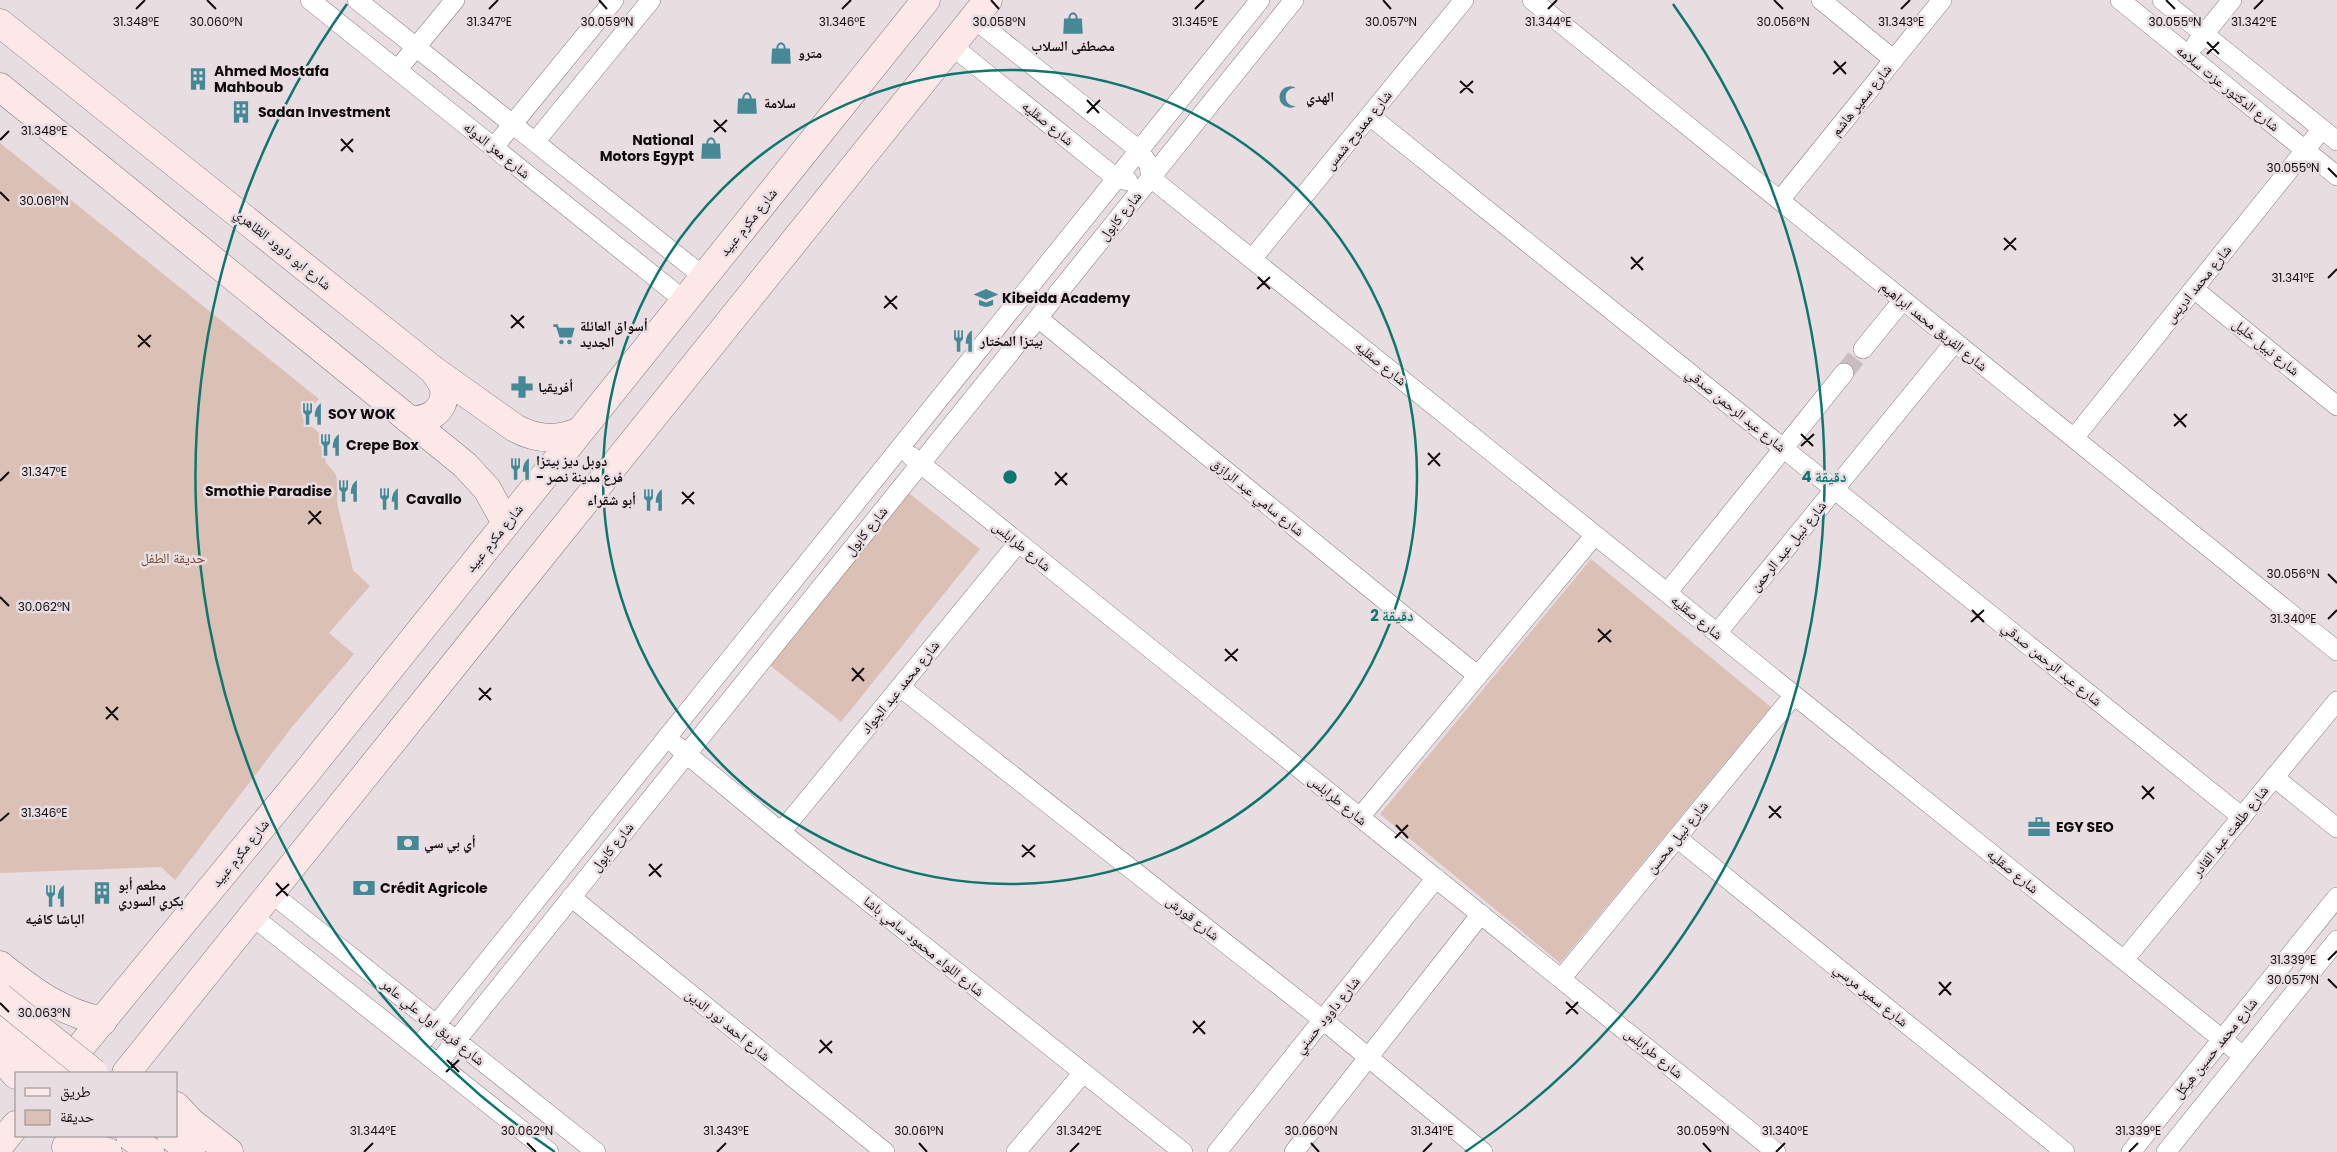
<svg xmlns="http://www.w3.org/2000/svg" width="2337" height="1152" font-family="Poppins,'Noto Naskh Arabic',sans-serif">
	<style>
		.green { fill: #dbc0b5 }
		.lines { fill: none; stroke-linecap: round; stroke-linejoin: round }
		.street-tunnel { stroke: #c8bec2; stroke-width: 19; stroke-dasharray: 19 9; stroke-linecap: butt }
		.street-casing { stroke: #837a7e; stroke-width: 20 }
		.secondary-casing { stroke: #837a7e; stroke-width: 29 }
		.street { stroke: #fff; stroke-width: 19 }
		.secondary { stroke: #fce8e9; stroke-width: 28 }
		.secondary-bridge-casing { stroke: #837a7e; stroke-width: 29; stroke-linecap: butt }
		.secondary-bridge { stroke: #fce8e9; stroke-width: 28 }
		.ticks { fill: none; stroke: #100c0e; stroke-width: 2 }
		.ring { fill: none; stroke: #0f766e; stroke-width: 2.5 }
		.labels { text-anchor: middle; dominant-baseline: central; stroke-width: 5; stroke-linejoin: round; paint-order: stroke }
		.poi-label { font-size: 14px; font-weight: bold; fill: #100c0e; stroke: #e8dee2; text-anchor: start }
		.street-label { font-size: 14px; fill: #100c0e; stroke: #e8dee2 }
		.park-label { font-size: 14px; fill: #79442f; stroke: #e8dee2 }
		.ticks-label { font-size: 12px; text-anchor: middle; fill: #100c0e; stroke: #e8dee2; stroke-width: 5; stroke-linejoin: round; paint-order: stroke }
		.centre { fill: #0f766e; stroke: #e8dee2; stroke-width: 2.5 }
		.ring-label { font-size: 15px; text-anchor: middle; font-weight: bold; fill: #0f766e; stroke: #e8dee2; stroke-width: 5; stroke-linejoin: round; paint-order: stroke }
	</style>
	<rect width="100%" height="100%" fill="#e8dee2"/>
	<path class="green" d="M0 143 319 399 302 417 321 435 326 463 335 473 338 482 337 502 353 570 370 586 329 633 354 654 292 727 175 880 161 867 0 873Z
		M901 487 980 549 841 722 762 659Z
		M1591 559 1771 707 1560 963 1380 814Z"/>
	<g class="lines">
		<path class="street-tunnel" d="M1844 373 1863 349"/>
		<defs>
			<path id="street" d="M310 0 685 301
				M357 0 704 277
				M1532 0 2337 651
				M1821 0 1894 60
				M2120 0 2337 176
				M2162 0 2337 141
				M973 18 1139 150 1149 165 1151 178 2243 1056
				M2196 44 2232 0
				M951 45 1116 178 1128 181
				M397 70 455 0
				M1370 116 2242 817
				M535 142 651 0
				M494 147 614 0
				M1780 200 1942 0
				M1252 259 1464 0
				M2194 289 2337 406
				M1038 318 1478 676
				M1863 349 1903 300
				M2074 438 2322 129
				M911 456 1776 1152
				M1667 593 1844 373
				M1717 633 1954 343
				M900 687 1323 1020 1483 1152
				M677 746 781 832 1183 1152
				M2274 777 2337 828
				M1360 817 1595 535
				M781 832 1018 543
				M1677 838 2065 1152
				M271 893 596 1152
				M571 897 885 1152
				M252 916 549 1152
				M2124 960 2337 701
				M1561 979 1794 695
				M418 1047 1260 0
				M438 1063 1294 0
				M1016 1152 1083 1073
				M1217 1152 1436 878
				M1294 1152 1481 914
				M2131 1152 2337 897
				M2166 1152 2337 940"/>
			<path id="secondary" d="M0 23 432 369 515 428C537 440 557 441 580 431
				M0 87 465 465 487 489 506 523
				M408 419C426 423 447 411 444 389 442 381 437 375 432 369
				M0 965C32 991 62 1013 103 1021
				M0 1030 53 1073
				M0 1056 16 1075
				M59 1073 306 773 926 0
				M126 1073 988 0
				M176 1106 191 1122 229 1152
				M130 1136 150 1152
				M171 1136 191 1152
				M0 1145 16 1125
				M66 1147 97 1149 108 1152"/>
		</defs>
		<use href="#street" class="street-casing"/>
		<use href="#secondary" class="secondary-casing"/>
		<use href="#street" class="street"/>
		<use href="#secondary" class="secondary"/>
		<defs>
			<path id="secondary-bridge" d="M0 997 94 1073"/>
		</defs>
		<use href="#secondary-bridge" class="secondary-bridge-casing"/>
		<use href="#secondary-bridge" class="secondary-bridge"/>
	</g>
	<path class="ticks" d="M207 0 216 9M599 0 607 9M991 0 999 9M1383 0 1391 9M1774 0 1783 9M2166 0 2175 9M136 9 145 0M489 9 498 0M842 9 851 0M1195 9 1204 0M1548 9 1557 0M1901 9 1910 0M2254 9 2263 0M2207 42 2219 54M2207 54 2219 42M1834 61 1846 74M1833 74 1846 62M1460 81 1473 93M1460 93 1473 81M1087 100 1099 113M1087 113 1100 100M714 120 726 132M714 132 727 120M341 139 353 152M0 140 9 131M341 151 353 139M2328 168 2337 177M0 192 9 201M2004 238 2016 250M2004 250 2016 238M1631 257 1643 270M1631 269 1643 257M1258 277 1270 289M2328 278 2337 269M1257 289 1270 277M885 296 897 309M884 308 897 296M511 315 524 328M511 328 524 316M138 335 150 347M138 347 151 335M2174 414 2186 427M2174 426 2187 414M1801 434 1813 446M1801 446 1814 434M1428 453 1440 466M1428 465 1440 453M1055 472 1067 485M0 481 9 472M1055 485 1067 473M682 492 694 504M682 504 694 492M309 511 321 524M308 524 321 511M2328 574 2337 583M0 597 9 606M1972 610 1984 622M2328 619 2337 610M1971 622 1984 610M1598 629 1611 642M1598 642 1611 630M1225 649 1237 661M1225 661 1238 649M852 668 864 681M852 681 864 668M479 688 491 700M479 700 491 688M106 707 118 720M106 719 118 707M2142 786 2154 799M2142 799 2154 787M1769 806 1781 818M1769 818 1781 806M0 821 9 813M1396 825 1408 838M1395 838 1408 825M1022 845 1035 857M1022 857 1035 845M649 864 661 877M649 876 662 864M276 883 288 896M276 896 289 884M2328 960 2337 951M2328 979 2337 988M1939 982 1951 995M1939 995 1951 982M1566 1002 1578 1014M0 1003 9 1012M1566 1014 1578 1002M1193 1021 1205 1034M1193 1033 1205 1021M820 1040 832 1053M819 1053 832 1041M447 1060 459 1072M446 1072 459 1060M527 1143 536 1152M919 1143 927 1152M1311 1143 1319 1152M1703 1143 1711 1152M364 1152 373 1143M717 1152 726 1143M1070 1152 1079 1143M1423 1152 1432 1143M1776 1152 1785 1143M2129 1152 2138 1143"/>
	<g class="ring">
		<circle cx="1010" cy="477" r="407"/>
		<path d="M555 1152A814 814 0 0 1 347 4M1673 4A814 814 0 0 1 1465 1152"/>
	</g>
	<defs>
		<symbol id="shop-bare" viewBox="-9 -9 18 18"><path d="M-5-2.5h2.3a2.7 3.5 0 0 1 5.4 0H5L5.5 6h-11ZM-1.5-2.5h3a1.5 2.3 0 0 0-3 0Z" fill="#458997" stroke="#e8dee2" stroke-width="2.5" paint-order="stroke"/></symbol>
		<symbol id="building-bare" viewBox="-9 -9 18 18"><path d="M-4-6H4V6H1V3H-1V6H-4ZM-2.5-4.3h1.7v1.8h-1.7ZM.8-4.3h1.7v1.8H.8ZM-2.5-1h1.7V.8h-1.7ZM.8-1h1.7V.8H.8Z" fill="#458997" stroke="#e8dee2" stroke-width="2.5" paint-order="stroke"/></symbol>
		<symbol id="mosque-bare" viewBox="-9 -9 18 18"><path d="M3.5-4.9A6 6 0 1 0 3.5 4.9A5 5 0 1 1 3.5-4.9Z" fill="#458997" stroke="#e8dee2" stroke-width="2.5" paint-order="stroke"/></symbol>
		<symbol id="school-bare" viewBox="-9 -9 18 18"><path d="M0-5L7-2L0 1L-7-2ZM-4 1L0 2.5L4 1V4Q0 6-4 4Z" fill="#458997" stroke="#e8dee2" stroke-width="2.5" paint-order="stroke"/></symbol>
		<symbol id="supermarket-bare" viewBox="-9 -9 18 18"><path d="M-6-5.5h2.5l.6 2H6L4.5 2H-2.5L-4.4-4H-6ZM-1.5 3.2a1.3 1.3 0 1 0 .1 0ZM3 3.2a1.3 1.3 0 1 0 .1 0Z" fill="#458997" stroke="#e8dee2" stroke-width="2.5" paint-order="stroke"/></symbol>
		<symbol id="restaurant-bare" viewBox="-9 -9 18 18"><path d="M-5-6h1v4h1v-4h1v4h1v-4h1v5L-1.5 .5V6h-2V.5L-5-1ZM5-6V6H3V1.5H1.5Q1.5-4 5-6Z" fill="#458997" stroke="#e8dee2" stroke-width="2.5" paint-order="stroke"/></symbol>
		<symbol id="pharmacy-bare" viewBox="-9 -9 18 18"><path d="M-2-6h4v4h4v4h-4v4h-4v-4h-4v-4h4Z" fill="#458997" stroke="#e8dee2" stroke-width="2.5" paint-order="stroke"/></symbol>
		<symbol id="office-bare" viewBox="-9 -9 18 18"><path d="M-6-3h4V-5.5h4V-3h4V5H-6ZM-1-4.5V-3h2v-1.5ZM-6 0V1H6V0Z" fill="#458997" stroke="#e8dee2" stroke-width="2.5" paint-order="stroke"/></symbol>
		<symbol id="bank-bare" viewBox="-9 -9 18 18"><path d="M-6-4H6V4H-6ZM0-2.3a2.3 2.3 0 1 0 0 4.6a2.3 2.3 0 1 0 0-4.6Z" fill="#458997" stroke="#e8dee2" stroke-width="2.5" paint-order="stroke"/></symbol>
	</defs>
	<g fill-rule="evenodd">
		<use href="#shop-bare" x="1057" y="7" width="32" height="32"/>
		<use href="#shop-bare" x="765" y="37" width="32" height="32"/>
		<use href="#building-bare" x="182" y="63" width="32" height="32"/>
		<use href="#mosque-bare" x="1274" y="81" width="32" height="32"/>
		<use href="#shop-bare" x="731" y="87" width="32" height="32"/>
		<use href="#building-bare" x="225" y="96" width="32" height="32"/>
		<use href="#shop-bare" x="695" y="132" width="32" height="32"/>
		<use href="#school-bare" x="970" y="282" width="32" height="32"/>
		<use href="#supermarket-bare" x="548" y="318" width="32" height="32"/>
		<use href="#restaurant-bare" x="947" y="325" width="32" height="32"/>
		<use href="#pharmacy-bare" x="506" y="371" width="32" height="32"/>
		<use href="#restaurant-bare" x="296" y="398" width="32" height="32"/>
		<use href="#restaurant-bare" x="314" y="429" width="32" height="32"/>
		<use href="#restaurant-bare" x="504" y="453" width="32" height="32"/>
		<use href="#restaurant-bare" x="332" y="475" width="32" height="32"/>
		<use href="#restaurant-bare" x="373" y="483" width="32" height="32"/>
		<use href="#restaurant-bare" x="637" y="484" width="32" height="32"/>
		<use href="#office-bare" x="2023" y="811" width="32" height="32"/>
		<use href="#bank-bare" x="392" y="827" width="32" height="32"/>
		<use href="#bank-bare" x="348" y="872" width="32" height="32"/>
		<use href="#building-bare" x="86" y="877" width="32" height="32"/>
		<use href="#restaurant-bare" x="39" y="880" width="32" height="32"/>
	</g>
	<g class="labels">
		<g class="poi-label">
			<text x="1073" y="46" text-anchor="middle">مصطفى السلاب</text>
			<text x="798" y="53">مترو</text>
			<text x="214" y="71">Ahmed Mostafa<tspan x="214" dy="16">Mahboub</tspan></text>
			<text x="1306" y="97">الهدي</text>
			<text x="764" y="103">سلامة</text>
			<text x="258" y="112">Sadan Investment</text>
			<text x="694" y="140" text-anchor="end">National<tspan x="694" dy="16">Motors Egypt</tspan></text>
			<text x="1002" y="298">Kibeida Academy</text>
			<text x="580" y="326">أسواق العائلة<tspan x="580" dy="16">الجديد</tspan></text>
			<text x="980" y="341">بيتزا المختار</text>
			<text x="538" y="387">أفريقيا</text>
			<text x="328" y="414">SOY WOK</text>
			<text x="346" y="445">Crepe Box</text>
			<text x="536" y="461">دوبل ديز بيتزا<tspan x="536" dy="16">- فرع مدينة نصر</tspan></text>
			<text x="332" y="491" text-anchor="end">Smothie Paradise</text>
			<text x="406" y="499">Cavallo</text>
			<text x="636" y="500" text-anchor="end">أبو شقراء</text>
			<text x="2056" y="827">EGY SEO</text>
			<text x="424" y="843">أي بي سي</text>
			<text x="118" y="885">مطعم أبو<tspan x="118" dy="16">بكري السوري</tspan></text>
			<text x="380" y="888">Crédit Agricole</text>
			<text x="55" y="919" text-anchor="middle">الباشا كافيه</text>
		</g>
		<g class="street-label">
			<text transform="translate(2228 88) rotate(39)">شارع الدكتور عزت سلامه</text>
			<text transform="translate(1861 100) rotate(-51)">شارع سمير هاشم</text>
			<text transform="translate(1048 123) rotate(39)">شارع صقليه</text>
			<text transform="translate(1358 130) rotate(-51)">شارع ممدوح شمس</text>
			<text transform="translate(497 150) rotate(39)">شارع معز الدوله</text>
			<text transform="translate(1120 216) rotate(-51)">شارع كابول</text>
			<text transform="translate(748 222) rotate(-51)">شارع مكرم عبيد</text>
			<text transform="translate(283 249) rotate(39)">شارع ابو داوود الظاهري</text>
			<text transform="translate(2198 284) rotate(-51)">شارع محمد ادريس</text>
			<text transform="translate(1934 326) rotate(39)">شارع الفريق محمد ابراهيم</text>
			<text transform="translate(2266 347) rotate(39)">شارع نبيل خليل</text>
			<text transform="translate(1381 363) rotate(39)">شارع صقليه</text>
			<text transform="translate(1736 410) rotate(39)">شارع عبد الرحمن صدقي</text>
			<text transform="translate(1258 497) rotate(39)">شارع سامي عبد الرازق</text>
			<text transform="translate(866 531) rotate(-51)">شارع كابول</text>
			<text transform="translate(494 538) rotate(-51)">شارع مكرم عبيد</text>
			<text transform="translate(1022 546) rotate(39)">شارع طرابلس</text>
			<text transform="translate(1788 546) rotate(-51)">شارع نبيل عبد الرحمن</text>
			<text transform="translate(1697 617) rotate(39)">شارع صقليه</text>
			<text transform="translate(2052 664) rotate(39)">شارع عبد الرحمن صدقي</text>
			<text transform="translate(900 687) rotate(-51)">شارع محمد عبد الجواد</text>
			<text transform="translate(1338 800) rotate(39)">شارع طرابلس</text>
			<text transform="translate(2230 831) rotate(-51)">شارع طلعت عبد القادر</text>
			<text transform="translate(1677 837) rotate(-51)">شارع نبيل محسن</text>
			<text transform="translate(612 847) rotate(-51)">شارع كابول</text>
			<text transform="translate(240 853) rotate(-51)">شارع مكرم عبيد</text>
			<text transform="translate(2013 871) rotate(39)">شارع صقليه</text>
			<text transform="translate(1193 918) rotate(38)">شارع قورش</text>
			<text transform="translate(924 946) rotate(39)">شارع اللواء محمود سامي باشا</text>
			<text transform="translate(1871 995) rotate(39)">شارع سمير مرسي</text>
			<text transform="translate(1327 1015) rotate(-51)">شارع داوود حسني</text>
			<text transform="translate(433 1022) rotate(39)">شارع فريق اول علي عامر</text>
			<text transform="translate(728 1025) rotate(39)">شارع احمد نور الدين</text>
			<text transform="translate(2215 1048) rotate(-51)">شارع محمد حسين هيكل</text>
			<text transform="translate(1654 1053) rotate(39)">شارع طرابلس</text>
		</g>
		<g class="park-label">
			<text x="173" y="558">حديقة الطفل</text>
		</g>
	</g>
	<g class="ticks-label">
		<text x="136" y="26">31.348°E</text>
		<text x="489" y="26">31.347°E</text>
		<text x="842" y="26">31.346°E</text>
		<text x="1195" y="26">31.345°E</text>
		<text x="1548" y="26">31.344°E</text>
		<text x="1901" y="26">31.343°E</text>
		<text x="2254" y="26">31.342°E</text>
		<text x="216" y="26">30.060°N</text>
		<text x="607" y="26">30.059°N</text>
		<text x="999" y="26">30.058°N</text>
		<text x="1391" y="26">30.057°N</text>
		<text x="1783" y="26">30.056°N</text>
		<text x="2175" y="26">30.055°N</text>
		<text x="44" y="135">31.348°E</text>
		<text x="2293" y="172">30.055°N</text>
		<text x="44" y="205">30.061°N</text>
		<text x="2293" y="282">31.341°E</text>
		<text x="44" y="476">31.347°E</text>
		<text x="2293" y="578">30.056°N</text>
		<text x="44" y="611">30.062°N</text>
		<text x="2293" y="623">31.340°E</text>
		<text x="44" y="817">31.346°E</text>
		<text x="2293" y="964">31.339°E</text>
		<text x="2293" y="984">30.057°N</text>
		<text x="44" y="1017">30.063°N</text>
		<text x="527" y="1135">30.062°N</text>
		<text x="919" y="1135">30.061°N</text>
		<text x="1311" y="1135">30.060°N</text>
		<text x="1703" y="1135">30.059°N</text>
		<text x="373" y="1135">31.344°E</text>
		<text x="726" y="1135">31.343°E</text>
		<text x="1079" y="1135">31.342°E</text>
		<text x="1432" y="1135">31.341°E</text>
		<text x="1785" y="1135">31.340°E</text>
		<text x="2138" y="1135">31.339°E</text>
	</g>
	<circle cx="1010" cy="477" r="8" class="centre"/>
	<g class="ring-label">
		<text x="1824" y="482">4 دقيقة</text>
		<text x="1392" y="621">2 دقيقة</text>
	</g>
	<rect x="15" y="1072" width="162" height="65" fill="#e8dee2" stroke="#928a8d"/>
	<rect x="25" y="1088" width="25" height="8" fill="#fce8e9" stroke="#928a8d"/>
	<text x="60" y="1097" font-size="15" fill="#100c0e">طريق</text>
	<rect x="25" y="1110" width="25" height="15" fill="#dbc0b5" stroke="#928a8d"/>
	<text x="60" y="1122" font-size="15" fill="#100c0e">حديقة</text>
</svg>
